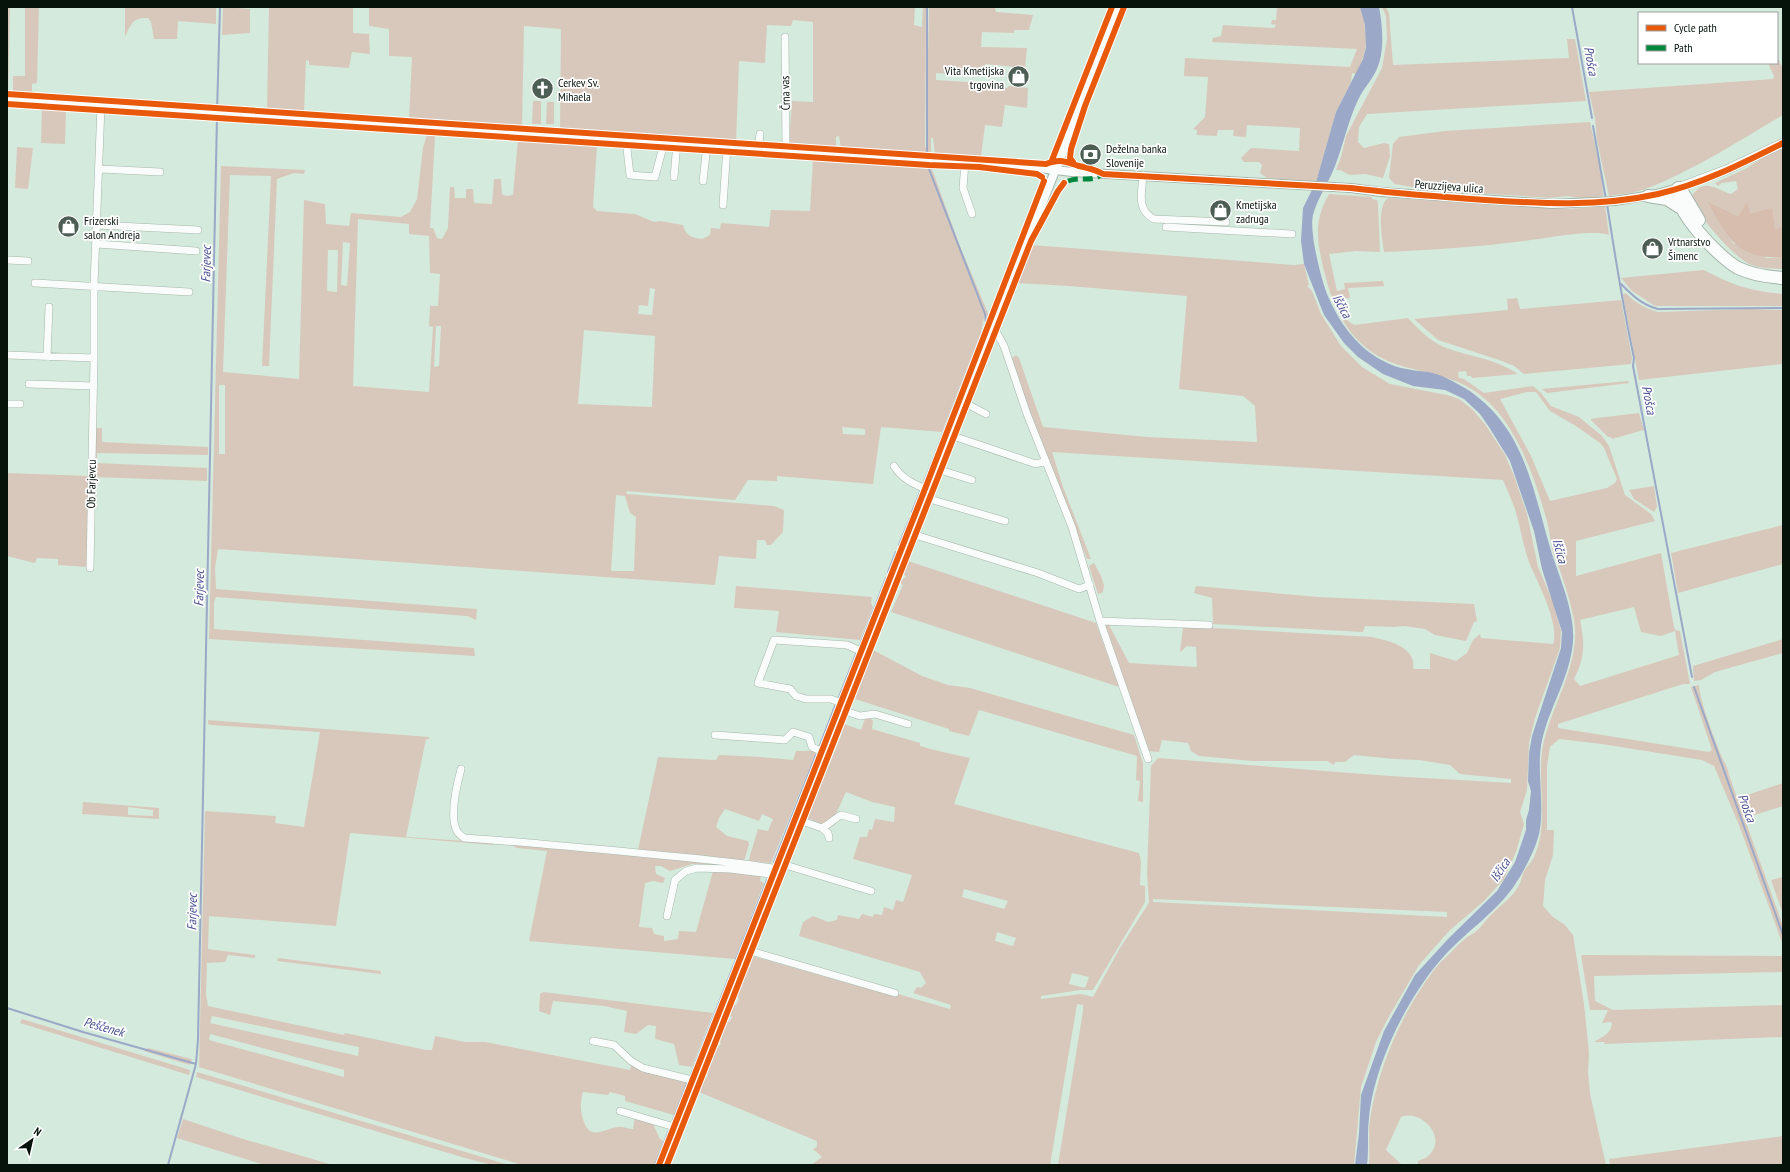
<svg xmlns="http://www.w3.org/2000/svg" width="1790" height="1172" font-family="'PT Sans Narrow',sans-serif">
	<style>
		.green { fill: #d8c8bb; fill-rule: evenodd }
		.forest { fill: #d6bdad }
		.water { fill: #9ba8c8 }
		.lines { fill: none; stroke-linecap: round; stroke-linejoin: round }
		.stream { stroke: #9ba8c8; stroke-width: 2 }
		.minor-casing { stroke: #a5b6ac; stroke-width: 8 }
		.tertiary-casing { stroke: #a5b6ac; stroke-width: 10 }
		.secondary-casing { stroke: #a5b6ac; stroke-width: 10 }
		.motorway-casing { stroke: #a5b6ac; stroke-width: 14 }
		.minor { stroke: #f9fcfa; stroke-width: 7 }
		.tertiary { stroke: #f9fcfa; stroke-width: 8 }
		.secondary { stroke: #f9fcfa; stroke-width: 9 }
		.motorway { stroke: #f9fcfa; stroke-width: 12 }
		.quiet { stroke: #00873e; stroke-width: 5; stroke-dasharray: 10 5; stroke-linecap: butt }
		.cycleway-casing { stroke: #fff; stroke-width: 8 }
		.cycleway { stroke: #e8590c; stroke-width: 6 }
		.labels { text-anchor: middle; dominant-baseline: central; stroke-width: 3.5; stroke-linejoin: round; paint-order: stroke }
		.poi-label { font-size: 12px; fill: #05130b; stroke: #fff; text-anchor: start }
		.street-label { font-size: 12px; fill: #05130b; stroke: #fff }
		.water-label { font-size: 13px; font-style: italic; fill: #494f93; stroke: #fff }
	</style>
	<rect width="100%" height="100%" fill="#d4eadc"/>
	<path class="green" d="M7 7H10L8 94H7Z
		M25 7H39L37 83 32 84V94L13 92V76H25Z
		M125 7H216V24L178 21 177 39H154L151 22 148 18C133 17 131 24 125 37Z
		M223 7 250 9V33L222 35Z
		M269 7H353V33L369 34 370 54 352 52 349 68 309 65V61L306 60 304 112 267 109Z
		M369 7H915L914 25 922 27 923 7H926L925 148 926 147 929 7H995L996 12 1033 15 1029 30H1014V33L982 32 981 47 1027 48 1025 68 985 64 984 76 936 73V80L983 83 1007 88 1009 86 1028 88 1027 108 1005 105 1002 127 985 125 981 157 935 154 933 138H931V154L924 152 841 148 839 136 836 137V148L789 145 792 101 813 102V22L793 20 791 26 767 25 765 63 739 61 736 143 604 131 560 130 561 29 524 26 522 128 409 120 412 57 389 56V29L369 26Z
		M1277 7H1360L1362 11C1368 37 1368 51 1356 74L1352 73 1351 82 1336 112 1316 182 1267 178 1260 173 1262 165 1259 162H1244L1241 158 1251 148 1299 151 1300 128 1247 125 1246 137 1233 136 1234 130H1218L1217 136 1197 135V130L1193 129 1205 117 1208 77 1184 76 1185 58 1350 67 1357 49 1212 42 1213 38 1221 36 1223 25 1274 28 1276 25 1271 24 1272 20H1276Z
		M1382 7H1386L1389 13 1393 65 1569 58 1567 39H1575L1586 101 1367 114 1359 127 1358 142 1364 148 1384 143 1389 144 1390 156 1383 178 1365 174 1350 175 1340 170H1336L1341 157 1346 136 1382 68 1387 39 1386 16Z
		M1777 57 1783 69V115C1739 141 1696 169 1648 188 1636 193 1622 194 1609 196L1597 140 1595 118 1589 92 1773 79 1774 76 1768 63H1777Z
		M533 101H541V124H532Z
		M547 102H554V124H546Z
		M42 108 66 110 65 144 41 143Z
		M1590 122 1601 173 1603 196 1585 199 1567 196 1551 198 1428 190 1395 184 1389 178 1393 144 1399 137 1445 131Z
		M427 134 435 136 430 228H433L437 238 442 239 448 228 450 187H454L455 198H466V189H473L474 203 492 204 494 179H501L502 194 506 196 513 195 518 139 597 145 593 207 597 211 635 214 654 222 660 221 683 225C686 236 692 238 702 239L710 235 711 228 720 229 721 223 769 227 771 210 810 211 813 159 930 168 932 169 959 244 990 318 984 316 981 333 942 432 881 427 873 484 777 476V481L748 480 735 500 626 491 627 494 774 506 784 510 783 532 771 545H767L765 540H757L756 559 719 556 715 585 218 549 215 568 216 589 477 609 476 620 467 616 216 597 214 602V629L474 648 475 656 209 639 221 166 305 170 304 174 294 173 277 179 269 366H262L271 176 230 175 223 372 299 379 304 200 325 204 326 224 349 226 351 213 401 217 410 212 417 199 423 148ZM358 219 409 224V234L429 236 430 273 440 274 438 306H430L429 326 433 327 429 392 353 386ZM343 242 350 243 347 286 341 285ZM328 250H338L337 292 327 291ZM650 288 655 289 652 315 638 314 639 305 648 306ZM436 326H441L439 366 434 367ZM584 330 655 336 652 407 578 404ZM219 385H225V454H219ZM842 427 865 429V435L843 434ZM616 495 625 496 630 513 636 517 634 571H611Z
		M17 147 33 148 28 189 15 188Z
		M1783 147V226L1775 231 1749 214 1747 203 1738 216 1707 201 1733 243 1767 258 1783 257V269C1772 269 1759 268 1749 264 1733 256 1694 213 1692 196 1703 177 1716 189 1731 194L1738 189 1736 181 1722 183 1718 186 1715 183 1747 168 1770 153Z
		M1329 194 1372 197V199L1377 200 1378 204 1380 252 1356 251 1329 254 1337 291 1345 289 1344 283 1383 281 1384 286 1348 288 1350 298 1339 299C1339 309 1345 322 1355 325L1408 318C1419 330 1429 340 1444 347 1469 357 1495 358 1518 374L1472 378 1471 376H1467L1466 371 1458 372 1459 378 1464 379 1484 393 1533 386 1541 393 1551 406 1579 417 1602 436 1609 446 1625 495 1651 514 1655 521 1576 541V576L1661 553 1674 627 1675 630 1680 631 1690 684H1683L1558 724V728L1709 752 1712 750 1691 687 1699 685C1699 699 1716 744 1722 757 1725 764 1728 768 1729 775L1783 926V945L1739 825 1714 766 1702 760 1602 744 1559 739 1550 747 1547 766V830H1554L1553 855 1545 880 1543 906 1553 917 1565 925 1573 935 1584 1004 1589 1053 1588 1072 1590 1094 1606 1165H1418V1161C1422 1159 1427 1158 1429 1155 1448 1137 1421 1109 1401 1117L1386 1150 1402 1165H1369C1370 1150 1368 1133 1370 1119 1378 1070 1398 1022 1426 981 1432 973 1437 965 1444 959 1451 953 1457 945 1465 939 1467 936 1471 935 1474 933 1480 929 1485 921 1490 916 1499 906 1511 899 1518 887 1521 882 1522 876 1524 871 1527 866 1532 862 1534 857 1551 820 1534 775 1545 737 1556 697 1583 657 1573 615 1569 596 1563 578 1556 560 1551 548 1550 533 1547 521 1536 483 1523 442 1497 411 1469 379 1443 377 1405 367 1356 354 1335 317 1324 271 1317 241 1313 222 1329 194ZM1527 392H1536L1550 411 1576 426 1600 443 1604 448 1617 479 1615 483 1607 488 1550 501 1531 456 1500 399ZM1634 607 1641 632 1661 636 1675 631 1679 655 1580 686 1574 679C1585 657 1585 644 1580 620Z
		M1389 198 1570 209 1605 206 1609 235C1590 229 1545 239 1524 241 1478 247 1431 250 1384 252 1382 240 1376 203 1389 198Z
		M1031 245 1294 265 1304 264 1309 285 1307 286 1312 291 1321 314 1341 346 1362 367 1390 384 1447 395 1459 399 1472 409 1485 424 1505 455 1514 476 1527 514 1538 567 1553 602 1561 631 1560 648 1535 718 1529 743 1527 790 1520 812 1524 824 1516 852 1504 879 1484 901 1449 931 1419 965 1388 1018 1376 1042 1361 1087 1354 1165H1058L1083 1011V1005L1077 1004 1050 1165H811L822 1157 813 1149 817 1147V1141L699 1092 704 1079 705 1080 708 1075 706 1072 716 1048H718L721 1043 719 1041 727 1022 730 1021 732 1017 729 1015 733 1004 736 1005 739 999 737 996 747 970 751 966 749 965 752 956 896 997 898 994 950 1009 951 1005 913 993 917 987 921 988 926 983 920 972 799 936 803 922 813 916 828 922 837 920 838 915 859 919 862 914 873 917 874 914 882 915 884 907 893 910 896 900 903 902 912 875 853 859 860 837H867L869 829 872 830 875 819 894 822 895 807 872 802 846 792C839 806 837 820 821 824L807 818 840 739 844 724 861 730 865 719 869 717 873 721 872 729 920 743V746C937 751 953 754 970 758L954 804 1139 853 1141 862 1140 885 1145 886V902L1093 990H1080L1041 996V999L1081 994 1093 997 1120 948 1147 906 1149 902 1147 874 1151 766 1158 758 1390 776 1511 783V779L1460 774 1450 765 1419 760 1394 759 1354 755 1345 762H1335L1334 765 1327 761H1253L1199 756 1191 751 1188 743 1162 740 1159 752 1148 751 1105 624 1109 625 1129 663 1197 667 1196 647 1187 646 1180 652 1183 627H1195L1372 637C1389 641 1417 647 1413 669H1430V653L1456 661 1467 653 1473 640 1480 634 1481 638 1553 644C1560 623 1537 582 1529 562 1523 545 1520 526 1515 509 1511 499 1507 489 1503 480L1052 452 1063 487 1091 559H1087L1019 385 1011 359 1016 355 1019 358 1043 427 1147 437 1257 442 1255 406 1243 396 1179 389 1187 296 1069 286 1017 283ZM964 889 1008 901 1004 909 962 897ZM1153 899 1447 912V917L1153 902ZM997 932 1016 938 1013 946 995 941ZM1072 973 1089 977 1085 988 1069 984Z
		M1704 270C1732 285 1750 291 1783 294V306H1655L1632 291 1621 278Z
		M1626 293C1635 303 1645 308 1658 312L1749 309 1783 310V364L1639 380 1623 296 1624 294Z
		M1517 298 1520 309 1621 300 1632 358 1631 364 1524 374 1514 366 1502 361 1438 340 1414 319 1508 310 1507 299Z
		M1628 381 1629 383 1547 393 1542 389Z
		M1639 413 1644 430 1612 439 1611 437H1608L1591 420V419L1597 418Z
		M94 428H102V442L208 447V455L97 453V463L207 468V481L93 477Z
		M7 473 89 476 87 567 58 565V559L37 558 35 563 7 556Z
		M1654 486 1657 507 1654 512 1634 499 1629 490Z
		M1783 525V564L1678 593 1671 553Z
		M908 561 1096 623 1119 687 891 612 903 585 899 582 906 577 903 573Z
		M1094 563 1101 576 1104 585 1103 592 1098 594 1089 566Z
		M736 586 872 597 871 603 873 607 860 640 776 632 779 611 734 608Z
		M1196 586 1318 597 1474 604 1477 621 1474 622 1466 641 1435 635 1425 629 1404 626 1394 627 1365 626 1363 632 1213 624 1212 598 1194 593Z
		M1783 639V653L1715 672 1701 680 1694 681 1693 666Z
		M873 650 922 676 948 685 970 688 1134 735 1143 763V802L1138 801 1140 781 1136 780 1137 756 979 710 969 736 949 731V729L855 699Z
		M208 720 429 737V739H426L406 837 495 843 493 845 350 833 336 926 209 916 208 949 255 955V958L228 955 225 962 207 963 206 995 208 1006 344 1035 345 1033 426 1050H432L435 1036 465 1042H485L630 1070 632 1063 687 1080 674 1115 625 1101V1096L610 1092 608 1095 583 1092C580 1102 580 1112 584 1122 591 1142 606 1127 620 1127 624 1127 629 1129 633 1129L635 1117 656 1123 654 1126 660 1139 663 1141 654 1165H522L199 1067 205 811 276 816 275 823 304 827 320 732 211 725 208 724ZM212 1016 359 1047 358 1056 210 1023ZM210 1034 344 1070V1077L209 1040Z
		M796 751H814L816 753 771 863 750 861 749 859 758 829 768 831 773 819 762 814 759 821 725 809 719 818 716 827 727 836 748 841 749 844 744 861 638 850 658 757 716 760 719 755C744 756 768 757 793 760Z
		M1783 783V806L1748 817 1741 797Z
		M83 802 159 808V819L82 814ZM128 807 153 810V816L128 815Z
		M508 843 720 863V866L692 864 670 871 661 866H655L656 874 665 878 663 883 653 881 645 883 639 927 652 928 654 934 664 936V941L678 939 679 931 696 932 713 871 761 875 760 881 764 883 735 959 529 941 547 851 517 848Z
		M1783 877V914L1771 880Z
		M1581 955 1783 956V972L1594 976 1595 1001 1613 1010 1783 1005V1037L1604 1044 1605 1042H1594C1601 1037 1610 1035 1612 1024L1611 1022 1602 1023 1608 1010H1590Z
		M278 958 381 971V974L277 961Z
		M543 992 713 1013 692 1067 679 1065 674 1044 655 1039 656 1026 648 1025 636 1034 624 1032 627 1011 604 1006 553 1001 550 1015 539 1011 540 994Z
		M22 1019 190 1070 189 1075 20 1023Z
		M148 1048 192 1059 190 1065 144 1051Z
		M197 1072 509 1165H492L465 1158 196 1077Z
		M183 1119 240 1138 333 1165H265L177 1138Z
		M1783 1136V1165H1610L1609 1159Z"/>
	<path class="forest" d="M1707 201 1738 216 1747 202 1750 214 1772 208 1775 230 1783 226V257C1736 260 1728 237 1707 201Z"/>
	<path class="water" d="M1360 7H1379C1383 27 1385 55 1375 73 1371 81 1364 88 1360 96 1349 117 1344 143 1335 166 1329 182 1317 199 1313 215 1309 232 1321 278 1327 294 1341 328 1365 358 1401 368 1410 370 1419 371 1428 372 1441 374 1454 382 1465 388 1527 427 1533 494 1553 557 1562 584 1575 614 1573 642 1570 679 1547 710 1541 746 1537 772 1545 808 1539 834 1535 850 1525 869 1516 883 1498 911 1468 930 1445 955 1409 994 1374 1064 1369 1118 1367 1133 1369 1149 1367 1165H1355L1359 1133 1361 1095 1384 1031 1415 975 1448 939 1497 891 1515 862 1526 830V820L1529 810 1531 791 1528 781 1529 753 1532 736 1561 648 1562 632 1542 569 1534 531 1517 482 1510 461 1489 427 1480 414 1464 399 1445 390 1413 386 1383 374 1358 357 1344 343 1324 315 1304 264 1301 241 1303 208 1316 182 1336 112 1363 59 1366 47 1365 25Z"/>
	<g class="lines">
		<path class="stream" d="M1572 7 1592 118
			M217 112 220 7
			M1593 126 1606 200
			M927 157V7
			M1607 204C1615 256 1623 307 1634 358L1633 366 1692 677
			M1621 284C1632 295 1642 305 1658 309L1783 308
			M923 485 986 323 985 314 929 169 927 161
			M912 512 921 490
			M899 545 910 518
			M888 572 896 552
			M860 645 886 578
			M1694 687 1783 935
			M839 697 856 654
			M820 745 835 706
			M774 862 816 755
			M7 1008 83 1032 196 1064
			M690 1077 767 880
			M673 1120 688 1081
			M168 1165 196 1064 198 1039 217 116
			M655 1165 669 1130"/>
		<defs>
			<path id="minor" d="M785 37 786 150
				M626 140 630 175 655 177 664 143
				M758 149 760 134
				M965 163 963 188 972 214
				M100 169 160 172
				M1143 175C1142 192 1136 210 1154 219L1226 222
				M674 177 677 143
				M703 181 707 145
				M723 205 727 147
				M97 225 198 230
				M1166 227 1292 234
				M97 244 196 251
				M7 260 28 261
				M35 283 189 292
				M993 326 1004 346 1027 414 1072 527 1100 621 1148 759
				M7 355 94 358V285L101 106
				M47 357 49 307
				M29 384 94 386
				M963 402 986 414
				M7 404H20
				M950 435 1036 464 1046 461
				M894 466C902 479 915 485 929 490
				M937 469 972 480
				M926 498 1005 521
				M912 534 1038 573 1079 589 1090 585
				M90 568 94 358
				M1100 621 1209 625
				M844 704 831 699H806L796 696 790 689 758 683 774 640 847 645 865 653
				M842 710 860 716 875 714 908 724
				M715 735 785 740 793 732 809 737 812 747 825 753
				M461 769C457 784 449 817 457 831 458 834 462 836 464 838 526 842 587 848 649 854 693 858 736 862 779 869
				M799 820 822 828C830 824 834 819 841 815L856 819
				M822 828 828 833 829 838
				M782 864 871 891
				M667 916 675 880 686 871 697 868 730 869 777 875
				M747 950 895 993
				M593 1041 614 1045 631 1061 643 1068 696 1081
				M620 1111 678 1128"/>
			<path id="tertiary" d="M7 100 819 152 1023 166 1072 172 1351 188 1381 192 1552 204 1615 201 1657 194 1678 188
				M663 1165 1055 171"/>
			<path id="secondary" d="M1055 171 1118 7
				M1678 188 1726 170 1783 143"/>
			<path id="motorway" d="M1678 188C1671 209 1721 259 1738 268 1753 275 1767 277 1783 278
				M1680 188 1699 220
				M1648 196 1667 199 1681 208"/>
		</defs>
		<use href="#minor" class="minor-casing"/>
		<use href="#tertiary" class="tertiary-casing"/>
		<use href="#secondary" class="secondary-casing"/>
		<use href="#motorway" class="motorway-casing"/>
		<use href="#minor" class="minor"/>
		<use href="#tertiary" class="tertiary"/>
		<use href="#secondary" class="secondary"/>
		<use href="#motorway" class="motorway"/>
		<path class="quiet" d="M1068 181C1082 176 1090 183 1103 174L1101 173"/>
		<defs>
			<path id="cycleway" d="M7 94 1046 164C1061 158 1065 162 1079 166 1088 168 1094 169 1103 174L1351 188C1391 193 1431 196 1471 199 1534 203 1595 208 1658 194 1702 184 1743 163 1783 143
				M7 104 929 165 979 167 1037 174 1042 177
				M1052 160 1112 7
				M1073 162 1070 158 1071 149 1085 106 1124 7
				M659 1165 925 489 1044 181
				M667 1165 1031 241 1058 191 1064 183"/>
		</defs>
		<use href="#cycleway" class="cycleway-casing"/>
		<use href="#cycleway" class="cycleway"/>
	</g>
	<defs>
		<symbol id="shop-disc" viewBox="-11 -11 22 22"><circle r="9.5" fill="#4d5e54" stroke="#fff"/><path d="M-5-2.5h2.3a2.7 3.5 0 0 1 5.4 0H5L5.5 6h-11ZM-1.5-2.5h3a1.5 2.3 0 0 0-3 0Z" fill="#fff"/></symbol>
		<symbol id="church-disc" viewBox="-11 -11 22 22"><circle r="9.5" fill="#4d5e54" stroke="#fff"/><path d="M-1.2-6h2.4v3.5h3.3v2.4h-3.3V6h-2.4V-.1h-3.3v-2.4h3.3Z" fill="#fff"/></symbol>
		<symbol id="bank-disc" viewBox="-11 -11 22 22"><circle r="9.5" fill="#4d5e54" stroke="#fff"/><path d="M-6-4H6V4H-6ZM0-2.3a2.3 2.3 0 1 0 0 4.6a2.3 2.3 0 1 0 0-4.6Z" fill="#fff"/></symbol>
	</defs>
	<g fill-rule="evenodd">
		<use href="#shop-disc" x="1006" y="64" width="25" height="25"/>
		<use href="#church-disc" x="530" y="76" width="25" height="25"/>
		<use href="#bank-disc" x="1078" y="142" width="25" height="25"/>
		<use href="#shop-disc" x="1208" y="198" width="25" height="25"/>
		<use href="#shop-disc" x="56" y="214" width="25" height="25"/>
		<use href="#shop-disc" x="1640" y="236" width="25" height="25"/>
	</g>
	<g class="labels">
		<g class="poi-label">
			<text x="1004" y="70" text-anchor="end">Vita Kmetijska<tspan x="1004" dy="14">trgovina</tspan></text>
			<text x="558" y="82">Cerkev Sv.<tspan x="558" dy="14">Mihaela</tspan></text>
			<text x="1106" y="148">Deželna banka<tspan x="1106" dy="14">Slovenije</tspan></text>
			<text x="1236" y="204">Kmetijska<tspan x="1236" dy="14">zadruga</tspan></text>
			<text x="84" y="220">Frizerski<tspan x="84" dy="14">salon Andreja</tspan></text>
			<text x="1668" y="241">Vrtnarstvo<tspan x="1668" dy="14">Šimenc</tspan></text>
		</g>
		<g class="street-label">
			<text transform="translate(785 93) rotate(-91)">Črna vas</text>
			<text transform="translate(1449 186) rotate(4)">Peruzzijeva ulica</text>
			<text transform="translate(91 484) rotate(-89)">Ob Farjevcu</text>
		</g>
		<g class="water-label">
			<text transform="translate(1591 61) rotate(80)">Prošca</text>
			<text transform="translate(206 264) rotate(-89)">Farjevec</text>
			<text transform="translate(1342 306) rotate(61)">Iščica</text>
			<text transform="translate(1649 400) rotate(79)">Prošca</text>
			<text transform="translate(1560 551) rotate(75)">Iščica</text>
			<text transform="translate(199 588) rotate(-89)">Farjevec</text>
			<text transform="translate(1747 808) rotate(70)">Prošca</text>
			<text transform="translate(1500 870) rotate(-57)">Iščica</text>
			<text transform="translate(192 912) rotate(-89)">Farjevec</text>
			<text transform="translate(104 1027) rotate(16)">Peščenek</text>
		</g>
	</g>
	<rect width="1790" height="1172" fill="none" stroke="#05130b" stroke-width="16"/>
	<rect x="1638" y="12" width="140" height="52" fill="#ffffff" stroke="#9ba19d"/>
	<rect x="1646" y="25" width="20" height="6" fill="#e8590c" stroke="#9ba19d"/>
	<text x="1674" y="32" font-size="12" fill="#05130b">Cycle path</text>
	<rect x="1646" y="45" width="20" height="6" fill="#00873e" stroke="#9ba19d"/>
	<text x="1674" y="52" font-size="12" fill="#05130b">Path</text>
	<g transform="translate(32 1140) rotate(34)" stroke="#ffffff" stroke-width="3" paint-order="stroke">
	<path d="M0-3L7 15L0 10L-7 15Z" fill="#05130b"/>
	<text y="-6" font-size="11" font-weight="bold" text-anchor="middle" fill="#05130b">N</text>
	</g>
</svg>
